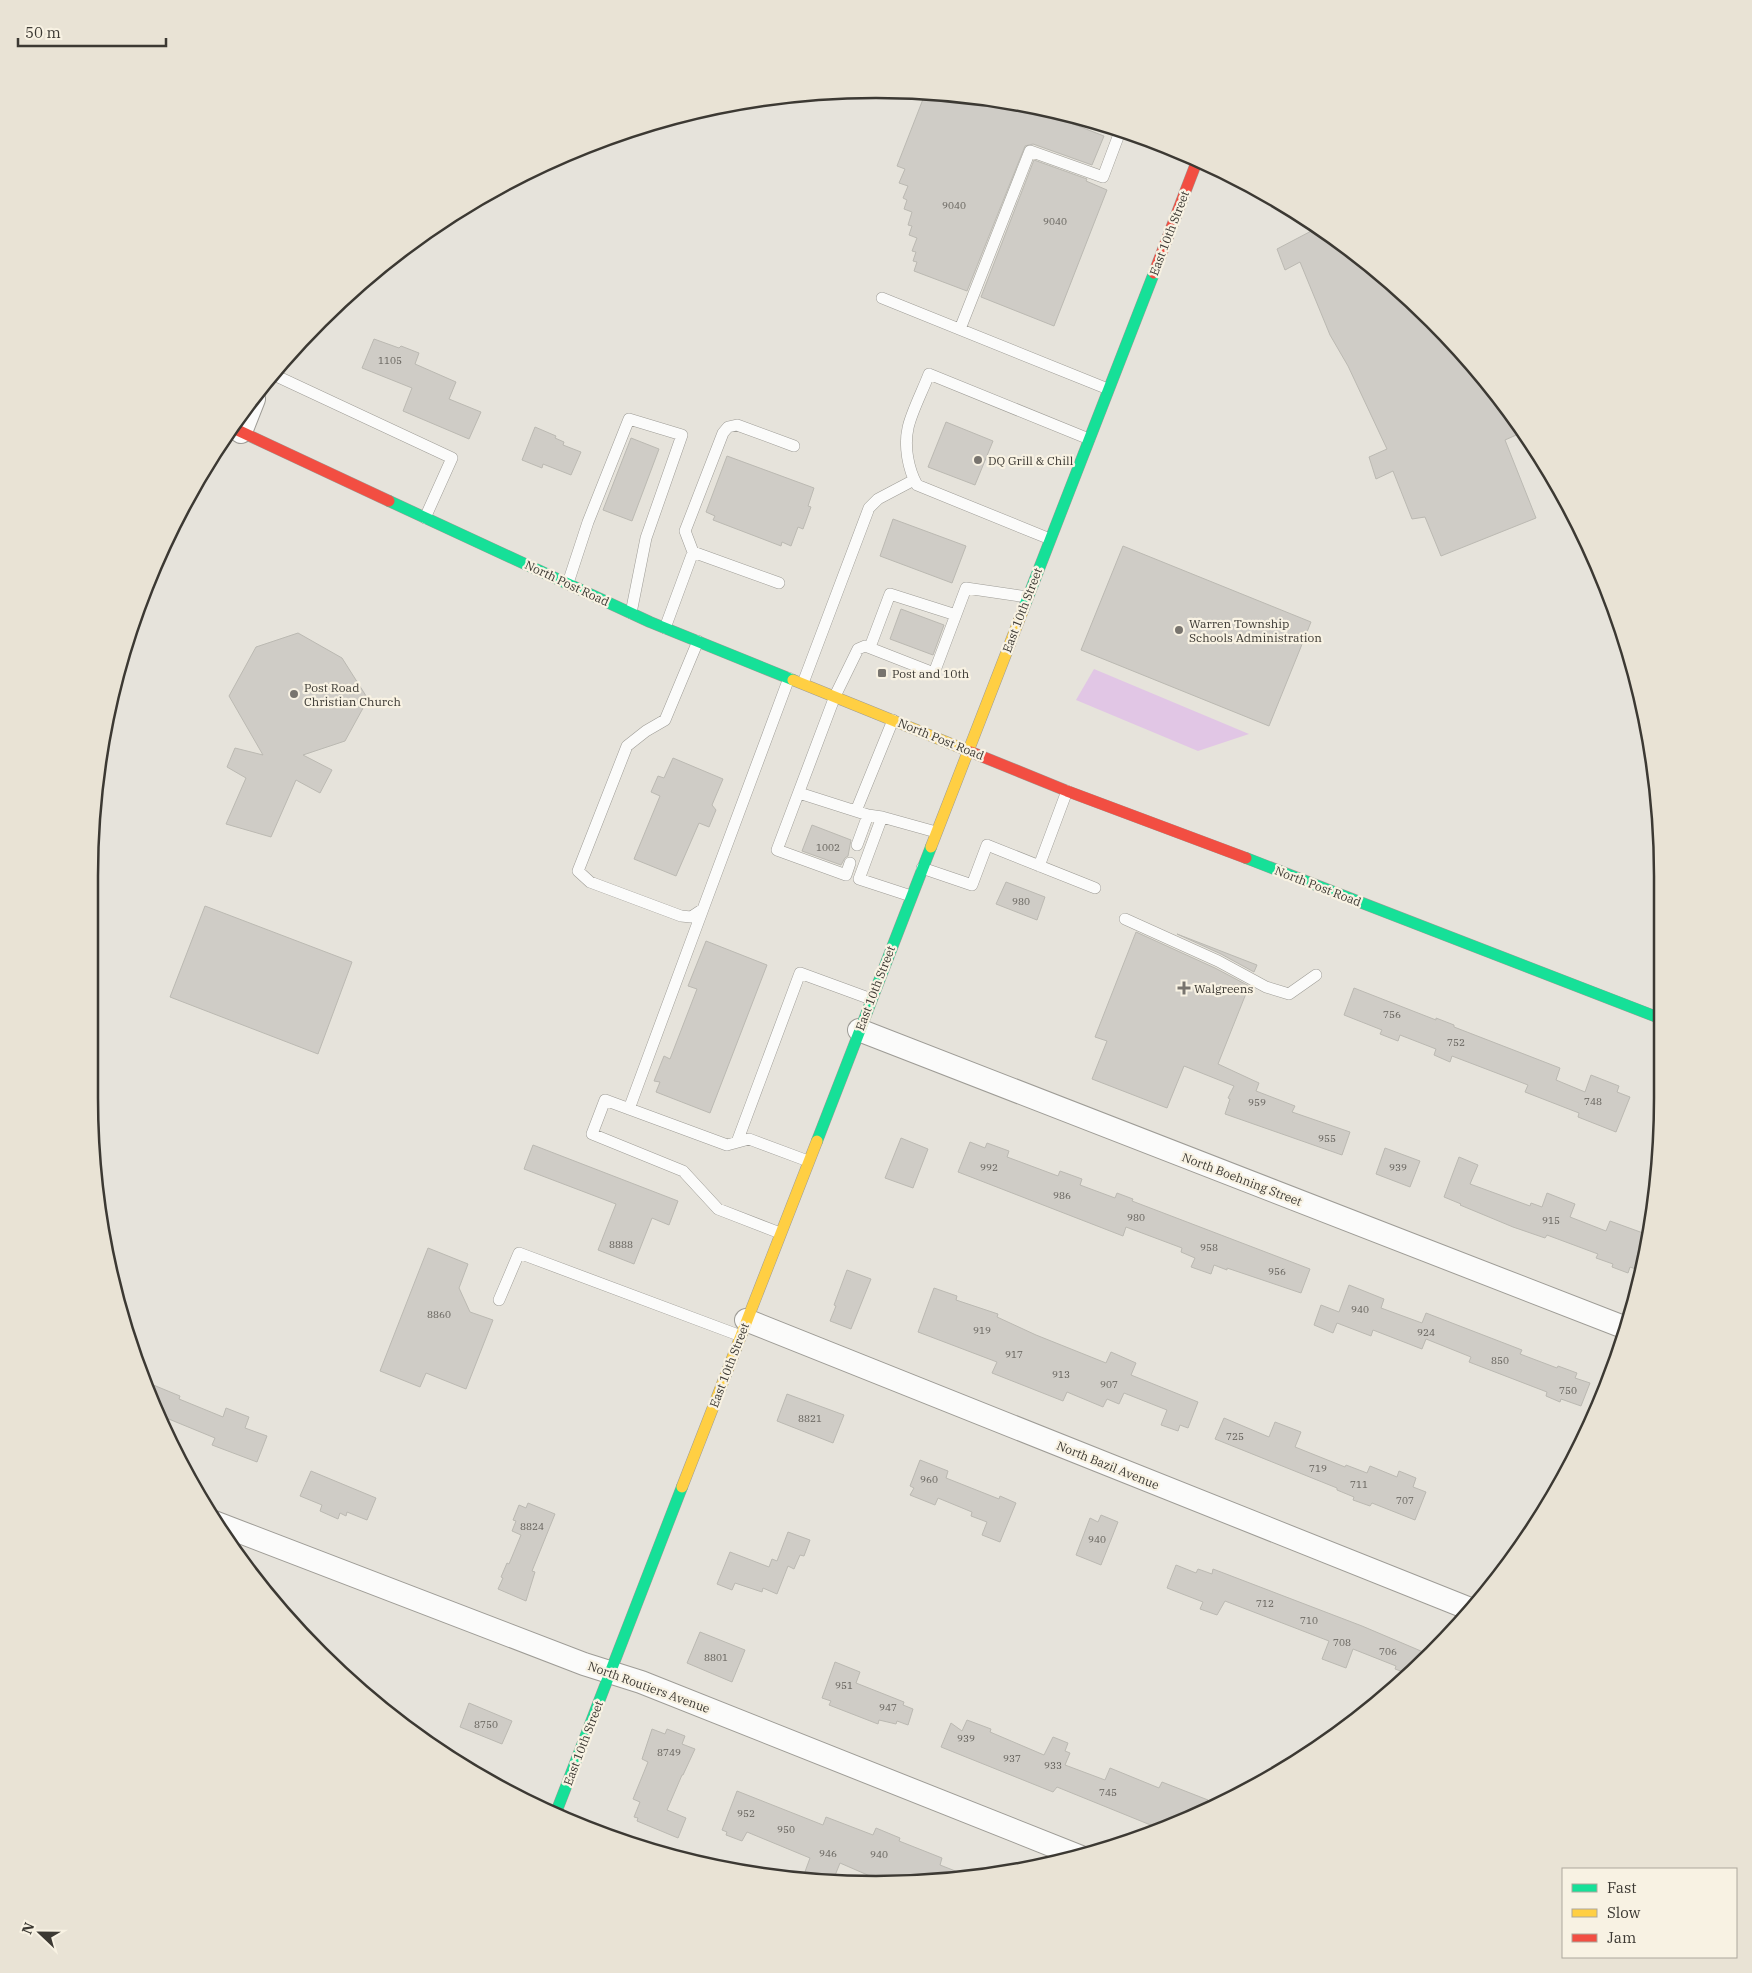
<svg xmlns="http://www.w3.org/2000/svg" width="1752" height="1973" font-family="'IBM Plex Serif',serif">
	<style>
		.green { fill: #e2d9c2 }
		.water { fill: #e1c6e5 }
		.building { fill: #cfccc6; stroke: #bbb9b2 }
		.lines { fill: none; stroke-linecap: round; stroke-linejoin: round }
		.lane-casing { stroke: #9e9c96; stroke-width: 12 }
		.street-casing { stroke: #9e9c96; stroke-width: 24 }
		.fast-casing { stroke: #9e9c96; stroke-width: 12 }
		.slow-casing { stroke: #9e9c96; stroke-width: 12 }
		.jam-casing { stroke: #9e9c96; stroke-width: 12 }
		.lane { stroke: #fbfbfa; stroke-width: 11 }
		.street { stroke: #fbfbfa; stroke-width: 22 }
		.fast { stroke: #16e098; stroke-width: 11 }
		.slow { stroke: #ffcf43; stroke-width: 11 }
		.jam { stroke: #f24e42; stroke-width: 11 }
		.poi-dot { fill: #78746e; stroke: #f8f2e3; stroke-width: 2 }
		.labels { text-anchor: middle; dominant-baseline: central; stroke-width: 4.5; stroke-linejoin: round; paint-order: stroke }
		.number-label { font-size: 10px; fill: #615e58 }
		.street-label { font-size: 12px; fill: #3c3933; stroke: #f8f2e3 }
		.poi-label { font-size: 12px; fill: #3c3933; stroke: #f8f2e3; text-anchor: start }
		.rim { fill: none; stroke: #3c3933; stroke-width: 2.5 }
	</style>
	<rect width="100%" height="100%" fill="#e6e3db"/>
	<path class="green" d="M1658 805 1662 825V857C1656 839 1652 823 1658 805Z"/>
	<path class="water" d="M1094 669 1249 734 1198 751 1076 700Z"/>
	<path class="building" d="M925 94 978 95 1029 107 1104 136 1092 165 1033 144 1025 146 967 291 914 271 917 262 913 261 916 252 912 251 917 238 909 235 912 226 908 225 912 212 904 209 907 200 903 198 908 186 899 183 905 169 897 166Z
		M1034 160 1087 179 1086 181 1107 190 1054 326 981 297Z
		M1317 228 1395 284 1500 397 1523 432 1505 440 1536 518 1441 556 1425 517 1412 519 1393 471 1376 479 1369 457 1387 449 1348 366 1330 335 1300 262 1285 270 1277 249Z
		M374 339 399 348 401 346 419 353 415 364 456 382 449 399 481 412 469 439 403 411 412 388 362 368Z
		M946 422 993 441 975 485 928 467Z
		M535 427 556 436 555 438 564 442 563 445 581 452 571 475 543 464 542 468 522 460Z
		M631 438 659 449 632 521 603 510Z
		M727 456 814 488 808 506 811 507 803 529 798 527 791 546 782 542 781 546 713 520 715 516 706 512Z
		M893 519 966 546 952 583 880 556Z
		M1123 546 1311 622 1269 726 1081 650Z
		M901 609 944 625 933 655 890 639Z
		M298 633 342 658 368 699 345 741 303 755 332 770 320 793 296 780 271 837 226 824 246 778 227 767 235 748 263 755 229 696 256 647Z
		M673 758 723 779 712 805 716 810 709 827 699 823 676 876 634 859 660 796 651 792 658 776 664 778Z
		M812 825 851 840 848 856 845 858 841 865 802 851Z
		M1006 882 1045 897 1037 920 996 904Z
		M205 906 352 962 318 1054 170 997Z
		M1136 932 1215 968 1249 986 1218 1064 1259 1083 1256 1091 1295 1106 1292 1112 1350 1132 1342 1155 1225 1114 1230 1099 1228 1098 1234 1086 1184 1066 1167 1108 1092 1079 1107 1041 1095 1037Z
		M1177 934 1257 965 1254 972 1221 954Z
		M706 941 767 965 710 1113 656 1092 660 1082 654 1081 664 1056 670 1059 697 989 688 986Z
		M1354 988 1436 1020V1018L1454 1025V1027L1560 1068 1556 1080 1585 1092 1591 1075 1619 1086 1617 1092 1630 1097 1616 1132 1578 1117 1579 1113 1525 1092 1528 1085 1452 1056 1450 1062 1434 1055 1436 1049 1400 1035 1398 1041 1380 1034 1382 1030 1344 1015Z
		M901 1138 928 1149 913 1188 885 1178Z
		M970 1142 985 1148 987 1143 1009 1151 1007 1157 1058 1176 1060 1171 1082 1179 1080 1185 1115 1198 1117 1193 1133 1199 1132 1201 1310 1269 1301 1293 1227 1268V1270L1214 1265 1211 1274 1191 1267 1195 1258 1181 1252 1182 1248 1126 1227 1123 1236 958 1172Z
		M533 1145 678 1201 669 1225 652 1218 634 1264 598 1250 616 1204 524 1169Z
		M1385 1148 1420 1161 1410 1187 1376 1174Z
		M1459 1157 1478 1165 1470 1184 1530 1206 1531 1203 1542 1207 1547 1193 1575 1204 1570 1217 1606 1231 1610 1221 1643 1233 1641 1238 1646 1240 1641 1271 1630 1267 1628 1273 1612 1267 1613 1264 1596 1258 1598 1254 1547 1235 1545 1238 1513 1227 1460 1205 1461 1204 1444 1197Z
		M428 1248 468 1264 459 1288 470 1312 493 1320 466 1389 426 1373 420 1387 380 1371Z
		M847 1270 871 1279 851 1329 830 1321 836 1306 834 1305Z
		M1349 1285 1384 1299 1381 1308 1422 1323 1426 1313 1522 1350 1520 1354 1557 1368 1558 1366 1577 1373 1575 1378 1590 1383 1581 1406 1561 1399 1560 1402 1546 1396 1547 1392 1469 1362 1471 1357 1426 1339 1422 1349 1373 1330 1371 1336 1337 1323 1333 1333 1314 1325 1321 1305 1339 1312Z
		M934 1288 957 1296 956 1300 998 1314 997 1317 1036 1335 1106 1363 1111 1352 1136 1363 1131 1375 1198 1402 1188 1428 1180 1425 1178 1431 1161 1425 1167 1410 1124 1393 1119 1404 1107 1399 1103 1407 1067 1392 1063 1401 992 1373 997 1362 918 1332Z
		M146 1382 180 1396 179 1399 223 1417 226 1408 249 1417 245 1428 267 1436 257 1462 212 1445 215 1438 159 1415Z
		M787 1394 844 1415 833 1443 777 1421Z
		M1224 1418 1269 1437 1275 1422 1301 1432 1295 1447 1345 1467 1346 1465 1367 1473 1370 1466 1397 1477 1399 1471 1416 1478 1413 1487 1426 1492 1415 1520 1372 1503 1370 1506 1353 1500 1354 1497 1337 1490V1488L1215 1439Z
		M920 1460 948 1471 946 1478 999 1499 1000 1496 1016 1503 1000 1542 982 1535 987 1522 971 1516 972 1512 938 1498 935 1505 910 1495 914 1488 910 1486Z
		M311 1471 376 1498 367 1520 347 1512 346 1516 340 1513 338 1519 320 1511 322 1505 300 1496Z
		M528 1503 555 1514 532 1571 535 1572 526 1601 498 1589 503 1578 501 1577 507 1563 509 1564 521 1535 512 1531 516 1521 513 1520 519 1505 526 1508Z
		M1101 1515 1118 1522 1101 1565 1076 1555 1090 1518 1098 1522Z
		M788 1532 810 1540 804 1556 800 1555 794 1569 788 1566 777 1594 763 1588 762 1592 735 1583 732 1590 717 1584 730 1552 769 1567 772 1559 777 1561Z
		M1176 1565 1196 1573 1198 1569 1212 1574 1213 1569 1362 1626 1428 1654 1409 1674 1395 1669 1396 1666 1353 1649 1346 1668 1322 1659 1329 1641 1225 1601 1217 1615 1200 1609 1203 1602 1167 1588Z
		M700 1632 745 1650 732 1682 687 1663Z
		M835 1662 860 1672 856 1683 904 1702 903 1705 913 1709 908 1725 897 1721 896 1724 879 1720 878 1724 829 1705 831 1701 822 1698Z
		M469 1703 512 1721 502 1744 460 1727Z
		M967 1720 991 1729 990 1732 1044 1755 1053 1737 1068 1743 1065 1751 1070 1753 1065 1765 1105 1780 1110 1768 1159 1788 1162 1782 1208 1800 1204 1811 1158 1828 1057 1787 1053 1792 941 1747 951 1723 962 1731Z
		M652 1729 665 1734 667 1729 685 1736 682 1744 695 1749 683 1775H682L667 1810 686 1818 678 1838 637 1821 638 1818 634 1817 640 1802 633 1799 648 1762 642 1759Z
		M737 1791 823 1825 826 1817 873 1835 876 1828 900 1838 899 1841 942 1858 940 1865 968 1876 927 1883H886L840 1863 832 1883 802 1880 810 1858 747 1832 742 1841 726 1835 727 1832 722 1830Z"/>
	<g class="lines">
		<defs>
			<path id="lane" d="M506 183 508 184
				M882 298 1108 389
				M960 329 1030 151 1103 177 1121 129
				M272 374 452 458 425 518
				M1050 539 917 485C908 469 904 446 908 428 911 413 923 390 929 374L1089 439
				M693 552 779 583
				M568 583 588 522 629 419 682 435 646 538 631 613
				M665 628 693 552 685 531 723 433 728 427 737 425 794 446
				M698 641 665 720 646 731 627 746 578 871 590 882 681 916 691 917 703 909 789 678
				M870 647 890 594 956 615
				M803 683 869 508 878 499 914 480
				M799 793 868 815 882 817 936 832
				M856 811 893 720
				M882 817 859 879 911 896
				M857 845 868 815
				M850 863 846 875 777 850 835 696 858 649 865 646 934 673 966 588 1027 597
				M1039 866 1067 791
				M922 868 972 885 987 845 1095 888
				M1125 919 1218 961 1266 987 1289 994 1316 975
				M629 1109 703 909
				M737 1142 800 973 871 999
				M780 1233 718 1209 683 1171 592 1134 605 1100 727 1145 749 1139 808 1161
				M499 1300 519 1253 741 1336"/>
			<path id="street" d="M241 432 254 399
				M859 1030 1626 1328
				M746 1320 1470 1609
				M214 1522 584 1664 641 1682 1081 1857"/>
			<path id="fast" d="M389 501 650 622 793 680
				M1023 610 1154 273
				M1246 858 1662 1019
				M817 1141 931 847
				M555 1815 682 1487"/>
			<path id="slow" d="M793 680 971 752
				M931 847 1023 610
				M682 1487 817 1141"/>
			<path id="jam" d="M1154 273 1197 161
				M233 428 389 501
				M971 752 1067 791 1246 858"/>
		</defs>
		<use href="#lane" class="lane-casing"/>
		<use href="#street" class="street-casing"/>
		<use href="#fast" class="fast-casing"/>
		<use href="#slow" class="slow-casing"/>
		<use href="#jam" class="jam-casing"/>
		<use href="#lane" class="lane"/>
		<use href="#street" class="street"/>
		<use href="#fast" class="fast"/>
		<use href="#slow" class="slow"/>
		<use href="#jam" class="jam"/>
	</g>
	<g class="poi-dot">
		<circle cx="978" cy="460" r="5"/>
		<circle cx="1179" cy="630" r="5"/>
		<rect x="877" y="668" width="10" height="10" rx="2.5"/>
		<circle cx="294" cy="694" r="5"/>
		<path d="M1181.5 980.5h5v5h5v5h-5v5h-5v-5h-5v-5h5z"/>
	</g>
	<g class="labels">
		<g class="number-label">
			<text x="954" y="205">9040</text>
			<text x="1055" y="221">9040</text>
			<text x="390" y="360">1105</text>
			<text x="828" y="847">1002</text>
			<text x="1021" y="901">980</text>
			<text x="1392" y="1014">756</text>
			<text x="1456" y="1042">752</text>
			<text x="1593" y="1101">748</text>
			<text x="1257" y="1102">959</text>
			<text x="1327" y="1138">955</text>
			<text x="989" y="1167">992</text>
			<text x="1398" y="1167">939</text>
			<text x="1062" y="1195">986</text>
			<text x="1136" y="1217">980</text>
			<text x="1551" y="1220">915</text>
			<text x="621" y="1244">8888</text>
			<text x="1209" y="1247">958</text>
			<text x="1277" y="1271">956</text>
			<text x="1360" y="1309">940</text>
			<text x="439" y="1314">8860</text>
			<text x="982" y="1330">919</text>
			<text x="1426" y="1332">924</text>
			<text x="1014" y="1354">917</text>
			<text x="1500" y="1360">850</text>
			<text x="1061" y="1374">913</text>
			<text x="1109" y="1384">907</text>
			<text x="1568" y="1390">750</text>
			<text x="810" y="1418">8821</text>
			<text x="1235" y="1436">725</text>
			<text x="1318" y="1468">719</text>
			<text x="929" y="1479">960</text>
			<text x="1359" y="1484">711</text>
			<text x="1405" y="1500">707</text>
			<text x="532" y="1526">8824</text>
			<text x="1097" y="1539">940</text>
			<text x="1265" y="1603">712</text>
			<text x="1309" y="1620">710</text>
			<text x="1342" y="1642">708</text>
			<text x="1388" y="1651">706</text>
			<text x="716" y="1657">8801</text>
			<text x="844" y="1685">951</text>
			<text x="888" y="1707">947</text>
			<text x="486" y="1724">8750</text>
			<text x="966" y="1738">939</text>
			<text x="669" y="1752">8749</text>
			<text x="1012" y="1758">937</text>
			<text x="1053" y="1765">933</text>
			<text x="1108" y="1792">745</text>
			<text x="746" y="1813">952</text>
			<text x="786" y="1829">950</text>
			<text x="828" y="1853">946</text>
			<text x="879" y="1854">940</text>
		</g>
		<g class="street-label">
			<text transform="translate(1169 233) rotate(-69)">East 10th Street</text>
			<text transform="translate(567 583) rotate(25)">North Post Road</text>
			<text transform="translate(1022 610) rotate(-69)">East 10th Street</text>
			<text transform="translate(941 739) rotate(22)">North Post Road</text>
			<text transform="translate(1318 886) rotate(21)">North Post Road</text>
			<text transform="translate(875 988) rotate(-69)">East 10th Street</text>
			<text transform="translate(1242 1179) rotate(21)">North Boehning Street</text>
			<text transform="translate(729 1365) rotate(-69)">East 10th Street</text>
			<text transform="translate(1108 1465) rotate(22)">North Bazil Avenue</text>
			<text transform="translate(649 1687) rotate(20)">North Routiers Avenue</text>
			<text transform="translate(583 1743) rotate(-69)">East 10th Street</text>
		</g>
		<g class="poi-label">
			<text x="988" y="460">DQ Grill &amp; Chill</text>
			<text x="1189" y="623">Warren Township<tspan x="1189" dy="14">Schools Administration</tspan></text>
			<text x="892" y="673">Post and 10th</text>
			<text x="304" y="687">Post Road<tspan x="304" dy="14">Christian Church</tspan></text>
			<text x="1194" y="988">Walgreens</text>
		</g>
	</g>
	<path d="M0 0H1752V1973H0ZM876 98H876A778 778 0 0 1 1654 876V1098A778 778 0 0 1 876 1876H876A778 778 0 0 1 98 1098V876A778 778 0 0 1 876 98Z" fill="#e9e3d5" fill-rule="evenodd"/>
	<path class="rim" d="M876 98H876A778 778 0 0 1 1654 876V1098A778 778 0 0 1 876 1876H876A778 778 0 0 1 98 1098V876A778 778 0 0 1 876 98Z"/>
	<rect x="1562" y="1868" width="175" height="90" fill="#f8f2e3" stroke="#ada89d"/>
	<rect x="1572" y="1884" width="25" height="8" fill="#16e098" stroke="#ada89d"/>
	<text x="1607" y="1893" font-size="15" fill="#3c3933">Fast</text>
	<rect x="1572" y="1909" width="25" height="8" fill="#ffcf43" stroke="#ada89d"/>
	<text x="1607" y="1918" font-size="15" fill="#3c3933">Slow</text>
	<rect x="1572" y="1934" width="25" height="8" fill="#f24e42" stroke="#ada89d"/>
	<text x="1607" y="1943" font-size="15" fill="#3c3933">Jam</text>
	<g transform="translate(40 1933) rotate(292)" stroke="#f8f2e3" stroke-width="4" paint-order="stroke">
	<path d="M0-4L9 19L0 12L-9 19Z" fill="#3c3933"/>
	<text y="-8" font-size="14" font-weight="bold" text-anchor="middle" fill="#3c3933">N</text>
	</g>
	<path d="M18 38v8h148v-8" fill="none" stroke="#3c3933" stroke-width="2.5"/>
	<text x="25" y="38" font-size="15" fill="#3c3933" stroke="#f8f2e3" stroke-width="4" paint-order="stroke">50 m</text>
</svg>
